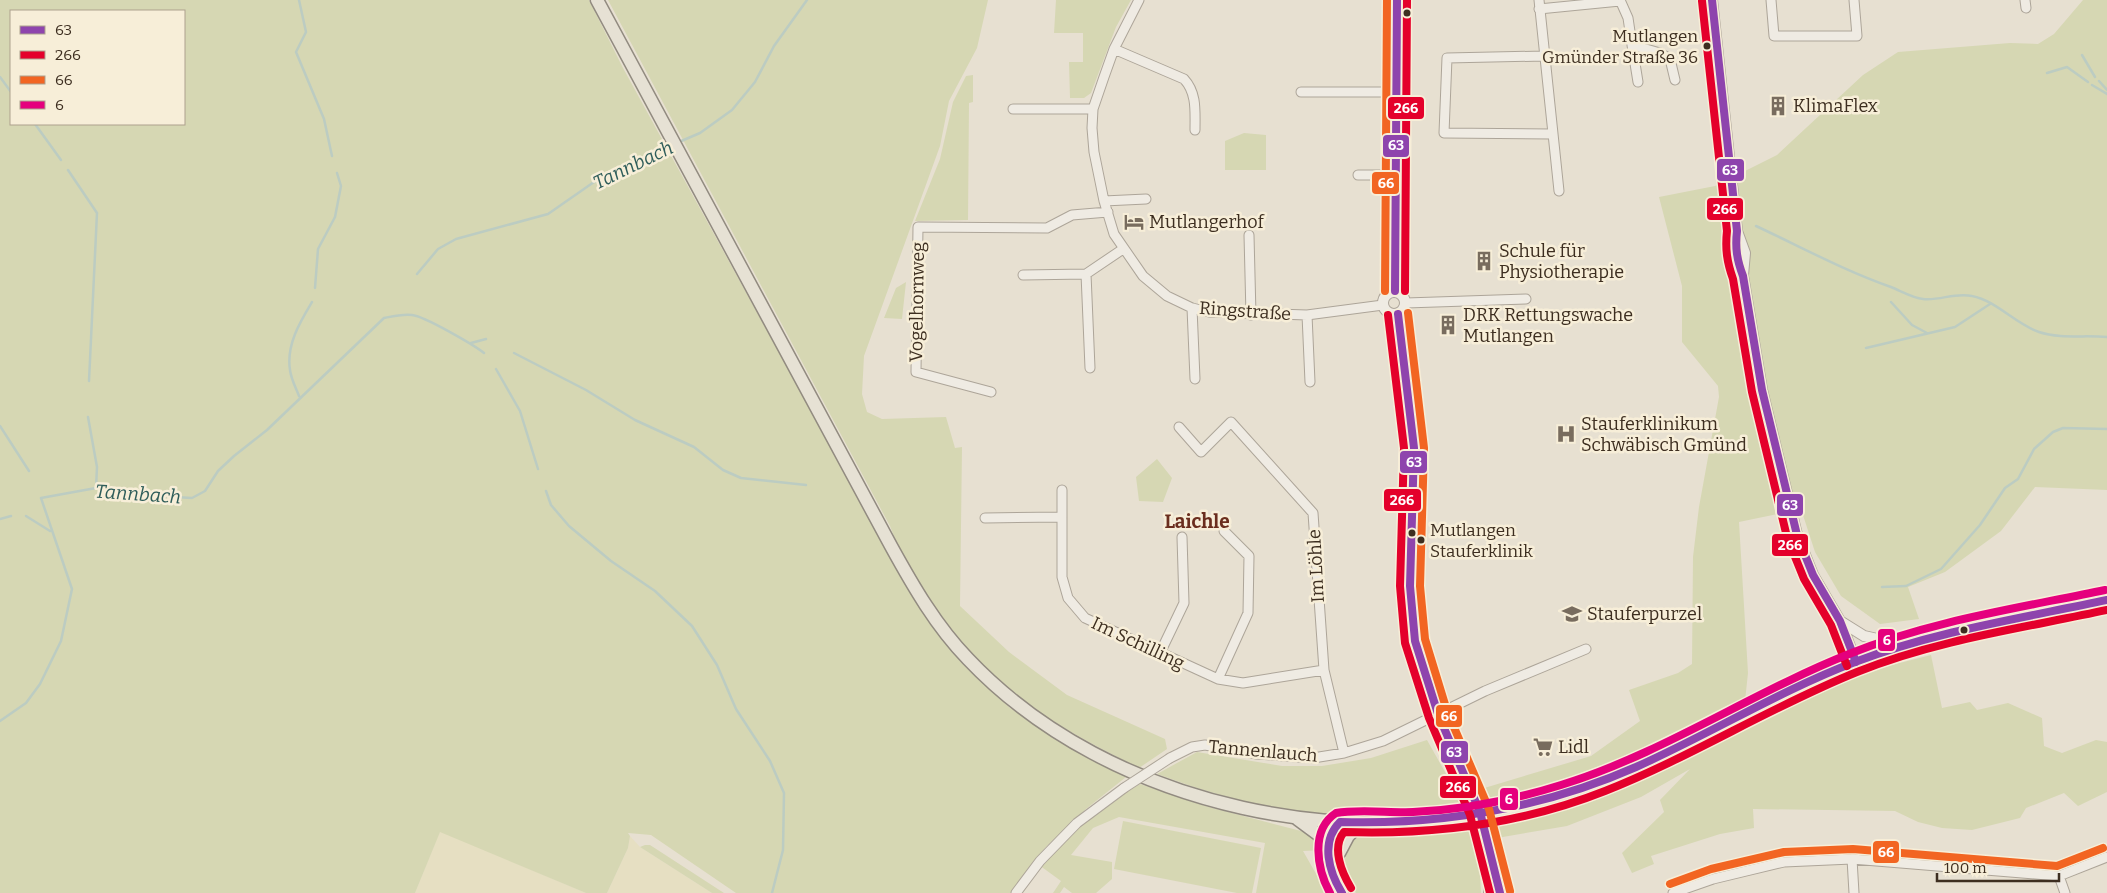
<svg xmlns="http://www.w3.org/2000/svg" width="2107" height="893" font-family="Bitter,serif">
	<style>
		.farmland { fill: #e6dfc2 }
		.green { fill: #d6d7b3; fill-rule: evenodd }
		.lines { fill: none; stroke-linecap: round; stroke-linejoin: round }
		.stream { stroke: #bcccc2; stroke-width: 2.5 }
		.minor-casing { stroke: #ada599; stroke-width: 11 }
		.tertiary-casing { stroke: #ada599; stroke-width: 12 }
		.primary-casing { stroke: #928b80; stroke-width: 15 }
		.minor { stroke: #efebe3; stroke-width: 9 }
		.tertiary { stroke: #efebe3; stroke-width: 10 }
		.primary { stroke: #e6e1d4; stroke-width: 12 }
		.minor-bridge-casing { stroke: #ada599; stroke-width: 11; stroke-linecap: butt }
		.tertiary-bridge-casing { stroke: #ada599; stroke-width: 12; stroke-linecap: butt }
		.minor-bridge { stroke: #efebe3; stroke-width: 9 }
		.tertiary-bridge { stroke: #efebe3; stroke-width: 10 }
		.bus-1-casing { stroke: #f7eed8; stroke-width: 11 }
		.bus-2-casing { stroke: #f7eed8; stroke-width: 11 }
		.bus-3-casing { stroke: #f7eed8; stroke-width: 11 }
		.bus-4-casing { stroke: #f7eed8; stroke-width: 11 }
		.bus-1 { stroke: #8e44ad; stroke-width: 8 }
		.bus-2 { stroke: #e4002b; stroke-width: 8 }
		.bus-3 { stroke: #f26522; stroke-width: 8 }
		.bus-4 { stroke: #e5007d; stroke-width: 8 }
		.bus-dot { fill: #3d2e20; stroke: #f7eed8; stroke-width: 2 }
		.labels { text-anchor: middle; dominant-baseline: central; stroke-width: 5; stroke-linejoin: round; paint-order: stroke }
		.bus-label { font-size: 17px; fill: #3d2e20; stroke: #f7eed8; text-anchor: end }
		.poi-label { font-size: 18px; fill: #3d2e20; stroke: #f7eed8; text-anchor: start }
		.street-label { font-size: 18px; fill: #3d2e20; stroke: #f7eed8 }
		.water-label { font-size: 19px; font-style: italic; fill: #2f5d5a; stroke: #f7eed8 }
		.neighbourhood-label { font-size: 19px; font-weight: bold; fill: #6b2e1e; stroke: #f7eed8 }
		.line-badge { stroke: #f7eed8; stroke-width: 2 }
		.badge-label { font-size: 14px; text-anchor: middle; font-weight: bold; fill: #fff }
	</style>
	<rect width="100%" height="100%" fill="#e7e0d1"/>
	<path class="farmland" d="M440 831 586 893H415Z
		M630 836 640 847 712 893H607L628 848Z"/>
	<path class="green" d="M0 0H589L623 68 885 546 942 638 964 665 1010 708 1075 751 1126 777 1086 809 1045 848 1011 893H736L651 835 628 833 630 836 628 848 607 893H586L440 832 415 893H0ZM11 11H184V124H11Z
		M608 0H988L977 48 949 101 940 146 864 356 862 394 867 412 882 419 946 417 955 448 962 447 960 606 1009 652 1067 695 1165 739 1167 749 1139 768C1099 748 1058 727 1021 699 964 657 915 592 890 526Z
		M1056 0H1131L1116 27 1091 93 1084 98H1070L1069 62H1083V33H1054Z
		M2083 0H2107V490L2035 487 2001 531 1945 572 1908 587 1919 619 1880 624 1841 596 1815 552 1801 509 1739 522 1748 673 1745 701 1623 765 1585 779 1490 808 1481 789 1591 756 1640 721 1629 690 1678 673 1692 664 1693 557 1699 507 1719 397 1718 386 1682 342V286L1659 197 1715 186 1777 155 1863 75 1898 52 2010 43 2038 44 2054 34Z
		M973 75V102L969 103 968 220 915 221 940 159 953 102 966 76Z
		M1244 133 1266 135V170H1225V141Z
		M906 282 902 319 884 318 896 288Z
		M1157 459 1172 478 1163 502 1139 501 1136 477Z
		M1931 655 1942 708 1970 702 1977 710 2008 703 2042 718 2044 746 2062 753 2096 740 2107 742V792L2078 806 2064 793 2026 808 2020 818 1972 830 1942 828 1918 822 1895 811 1753 809 1754 828 1720 834 1651 856 1654 864 1632 873 1622 853 1664 812 1660 800 1690 769 1641 797 1567 826 1497 838 1493 822 1543 809 1627 778 1746 719 1747 721 1838 681 1844 682 1880 668Z
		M1427 740 1458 795 1465 793 1469 808C1424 812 1378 816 1332 814 1272 811 1213 795 1157 774L1197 752 1282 766H1322L1371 758Z
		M1140 784 1205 806 1301 831 1312 836 1324 850 1303 851 1327 893H1256L1265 843 1119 817 1093 828 1071 855 1112 862V879L1096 893H1072L1064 887 1060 893H1053L1061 881 1039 865C1069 832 1102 806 1140 784Z
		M1123 821 1261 848 1252 893H1237L1114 869Z
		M1473 823 1478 841 1481 893H1356C1338 876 1342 838 1366 831L1426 829Z
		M645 845H650L724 893H712L640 847Z"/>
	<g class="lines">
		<path class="stream" d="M299 0 306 32 296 52 324 119 332 156
			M2082 55 2095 77
			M2047 73 2067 67 2088 82
			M0 77 11 92
			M2099 81 2107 90
			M2092 85 2107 94
			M35 124 61 160
			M679 142 700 133 732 110 755 82 774 46 807 0
			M68 170 97 213 89 381
			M1756 226C1801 247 1845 271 1891 287 1901 291 1913 298 1923 299 1940 301 1955 292 1972 296 1997 301 2015 324 2039 332 2060 339 2085 335 2107 337
			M417 274 438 249 456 239 548 214 594 182 672 146
			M315 288 318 249 335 217 341 186 337 173
			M1891 302 1912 325 1927 333
			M471 343 486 339
			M1866 348 1955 327 1990 304
			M514 353 586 390 635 420 694 447 723 470 741 478 806 485
			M496 369 520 411 538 469
			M299 396C296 388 291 379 290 370 286 345 300 322 312 302
			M88 417 97 467 96 488
			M0 426 29 471
			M546 491 551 505 569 526 611 561 655 591 692 626 717 665 736 709 770 761 784 793 783 850 772 893
			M26 516 50 531
			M0 519 11 516
			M1882 587 1906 586 1941 569 1980 525 2005 488 2018 479 2034 449 2053 432 2063 428 2107 429
			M0 721 26 703 40 684 61 641 72 589 41 498 96 488 142 495 192 498 205 491 218 471 234 456 267 430 384 318C394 316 402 314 412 315 424 316 474 345 484 353"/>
		<defs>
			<path id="minor" d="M1139 0 1114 49 1104 77 1093 109 1092 128 1094 152 1104 201 1114 234 1143 276 1167 296 1192 308 1209 312 1307 315 1383 305
				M1539 0 1559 191
				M1620 0 1628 18 1632 45 1660 53 1670 59 1675 80
				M1771 0 1774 36H1857L1854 0
				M2025 0 2026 8
				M1539 9 1620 1
				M1632 45 1638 82
				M1114 49 1184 79C1197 93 1195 111 1195 130
				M1544 56 1447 58 1444 133 1552 134
				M1301 92H1397
				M1013 109H1093
				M1358 175H1396
				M1104 201 1146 199
				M1249 235 1251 315
				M1086 274 1090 368
				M1023 275 1086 274 1123 249
				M1406 303 1526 299
				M1192 308 1195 379
				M1307 315 1310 382
				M991 392 916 372 918 227 1047 228 1072 215 1108 212
				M1179 427 1201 452 1231 422 1313 513 1324 670 1344 753
				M1062 490V577L1068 598 1085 618 1218 679 1243 683 1324 670
				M985 518 1062 517
				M1160 653 1184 603 1182 537
				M1218 679 1248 613 1249 556 1224 531
				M1170 758 1192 747 1205 745 1257 754 1313 758 1344 753 1383 741 1485 691 1586 649
				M1852 859 1854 893
				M2059 876 2065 893
				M1016 893 1040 861 1077 823 1124 788
				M1673 893 1713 879 1784 862 1852 859 2059 876 2107 857"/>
			<path id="tertiary" d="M1712 0 1737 231 1735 247 1737 261 1743 276 1762 390 1797 535 1813 575 1840 621 1856 662
				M1737 231 1745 253 1743 275
				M1395 291 1397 0
				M1383 303a11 11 0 1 1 22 0a11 11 0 1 1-22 0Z
				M1398 314 1414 448 1410 586 1415 641 1438 714 1469 785
				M1840 621 1864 636 1904 645
				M1487 838 1500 893
				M1489 893 1492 873"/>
			<path id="primary" d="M597 0 891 546C913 586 936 626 968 659 1111 810 1361 859 1557 797 1661 764 1753 702 1855 662 1936 632 2023 618 2107 600
				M1296 818 1319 835 1328 847
				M1340 822C1319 836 1330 876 1342 893
				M1339 853 1348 836 1361 823
				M1336 867 1340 822"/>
		</defs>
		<use href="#minor" class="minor-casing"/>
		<use href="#tertiary" class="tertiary-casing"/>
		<use href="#primary" class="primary-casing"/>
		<use href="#minor" class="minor"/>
		<use href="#tertiary" class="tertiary"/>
		<use href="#primary" class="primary"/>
		<defs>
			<path id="minor-bridge" d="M1124 788 1170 758"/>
			<path id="tertiary-bridge" d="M1469 785 1487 838"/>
		</defs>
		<use href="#minor-bridge" class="minor-bridge-casing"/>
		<use href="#tertiary-bridge" class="tertiary-bridge-casing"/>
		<use href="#minor-bridge" class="minor-bridge"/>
		<use href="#tertiary-bridge" class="tertiary-bridge"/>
		<defs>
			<path id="bus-1" d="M1712 0 1737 231C1735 248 1737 260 1743 276L1762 390 1797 535 1813 575 1840 621 1856 662
				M1395 291 1397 0
				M1398 314 1414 448 1410 586 1415 641 1438 714 1480 812 1500 893
				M1342 893C1329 872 1320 842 1340 822 1443 825 1541 809 1636 767 1710 734 1779 691 1855 662 1936 631 2023 618 2107 600"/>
			<path id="bus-2" d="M1702 1 1727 231C1725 249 1727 262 1733 279L1752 392 1787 537 1804 579 1831 625 1847 666
				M1405 291 1407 0
				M1388 315 1404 448 1400 586 1405 643 1429 718 1470 815 1490 893
				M1351 888C1342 873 1331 848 1344 832 1433 835 1522 824 1605 791 1691 757 1770 707 1857 672 1936 640 2023 628 2107 610"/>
			<path id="bus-3" d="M1385 291 1387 0
				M1408 313 1424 448 1420 586 1425 639 1447 711 1489 809 1510 891
				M1670 884 1711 869 1784 852 1853 849 2057 866 2103 848"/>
			<path id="bus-4" d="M1330 893C1317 869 1310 830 1336 813 1358 809 1390 813 1413 812 1463 810 1513 800 1561 785 1662 754 1751 693 1849 654 1930 621 2019 608 2105 590"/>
		</defs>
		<use href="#bus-1" class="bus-1-casing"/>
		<use href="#bus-2" class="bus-2-casing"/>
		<use href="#bus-3" class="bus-3-casing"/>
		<use href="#bus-4" class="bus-4-casing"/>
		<use href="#bus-1" class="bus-1"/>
		<use href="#bus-2" class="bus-2"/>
		<use href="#bus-3" class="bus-3"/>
		<use href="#bus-4" class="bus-4"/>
	</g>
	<defs>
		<symbol id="building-bare" viewBox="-9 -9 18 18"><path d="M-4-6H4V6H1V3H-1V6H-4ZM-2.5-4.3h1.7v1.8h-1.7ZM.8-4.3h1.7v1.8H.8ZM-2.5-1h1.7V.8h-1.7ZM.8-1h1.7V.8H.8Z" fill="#786c5e" stroke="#f7eed8" stroke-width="2.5" paint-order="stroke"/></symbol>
		<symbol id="hotel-bare" viewBox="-9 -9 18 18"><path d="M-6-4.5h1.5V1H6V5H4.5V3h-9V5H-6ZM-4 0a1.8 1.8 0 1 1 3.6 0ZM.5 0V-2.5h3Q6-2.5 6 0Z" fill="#786c5e" stroke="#f7eed8" stroke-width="2.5" paint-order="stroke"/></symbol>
		<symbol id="hospital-bare" viewBox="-9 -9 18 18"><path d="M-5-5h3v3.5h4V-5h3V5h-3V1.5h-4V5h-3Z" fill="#786c5e" stroke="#f7eed8" stroke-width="2.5" paint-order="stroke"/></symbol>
		<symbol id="school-bare" viewBox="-9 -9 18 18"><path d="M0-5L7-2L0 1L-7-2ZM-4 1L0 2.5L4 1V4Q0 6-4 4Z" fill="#786c5e" stroke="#f7eed8" stroke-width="2.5" paint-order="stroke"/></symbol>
		<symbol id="supermarket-bare" viewBox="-9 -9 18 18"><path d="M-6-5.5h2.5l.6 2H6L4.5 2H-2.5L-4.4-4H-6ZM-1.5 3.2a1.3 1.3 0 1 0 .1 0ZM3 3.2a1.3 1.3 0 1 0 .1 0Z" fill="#786c5e" stroke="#f7eed8" stroke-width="2.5" paint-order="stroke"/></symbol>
	</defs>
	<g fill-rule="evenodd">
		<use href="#building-bare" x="1764" y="92" width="28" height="28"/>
		<use href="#hotel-bare" x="1120" y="208" width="28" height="28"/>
		<use href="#building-bare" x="1470" y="247" width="28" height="28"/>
		<use href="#building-bare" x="1434" y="311" width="28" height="28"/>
		<use href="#hospital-bare" x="1552" y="420" width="28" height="28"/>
		<use href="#school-bare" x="1558" y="600" width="28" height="28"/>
		<use href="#supermarket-bare" x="1529" y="733" width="28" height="28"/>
	</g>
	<g class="bus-dot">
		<circle cx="1407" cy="13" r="4.5"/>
		<circle cx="1707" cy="46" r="4.5"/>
		<circle cx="1412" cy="533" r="4.5"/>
		<circle cx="1421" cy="540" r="4.5"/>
		<circle cx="1964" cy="630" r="4.5"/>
	</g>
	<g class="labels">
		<g class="bus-label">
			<text x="1698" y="36">Mutlangen<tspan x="1698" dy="21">Gmünder Straße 36</tspan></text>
			<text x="1430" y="530" text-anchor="start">Mutlangen<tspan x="1430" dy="21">Stauferklinik</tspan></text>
		</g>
		<g class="poi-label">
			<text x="1793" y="106">KlimaFlex</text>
			<text x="1149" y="222">Mutlangerhof</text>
			<text x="1499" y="251">Schule für<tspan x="1499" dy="21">Physiotherapie</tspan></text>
			<text x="1463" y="315">DRK Rettungswache<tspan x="1463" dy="21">Mutlangen</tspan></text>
			<text x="1581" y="424">Stauferklinikum<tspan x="1581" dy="21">Schwäbisch Gmünd</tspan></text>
			<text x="1587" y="614">Stauferpurzel</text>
			<text x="1558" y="747">Lidl</text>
		</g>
		<g class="street-label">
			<text transform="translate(917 302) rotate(-89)">Vogelhornweg</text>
			<text transform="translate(1245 311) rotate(4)">Ringstraße</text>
			<text transform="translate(1316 566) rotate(-93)">Im Löhle</text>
			<text transform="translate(1138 643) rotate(25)">Im Schilling</text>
			<text transform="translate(1263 751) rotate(5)">Tannenlauch</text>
		</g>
		<g class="water-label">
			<text transform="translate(633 165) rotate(-26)">Tannbach</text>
			<text transform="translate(138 494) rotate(4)">Tannbach</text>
		</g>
		<g class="neighbourhood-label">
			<text x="1197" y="521">Laichle</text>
		</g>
	</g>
	<g class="line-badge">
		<rect x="1387" y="96" width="38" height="24" rx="5" fill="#e4002b"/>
		<rect x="1382" y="134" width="28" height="24" rx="5" fill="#8e44ad"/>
		<rect x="1716" y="158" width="29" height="24" rx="5" fill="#8e44ad"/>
		<rect x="1371" y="171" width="29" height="24" rx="5" fill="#f26522"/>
		<rect x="1706" y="197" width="38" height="24" rx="5" fill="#e4002b"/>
		<rect x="1399" y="450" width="29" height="24" rx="5" fill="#8e44ad"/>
		<rect x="1383" y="488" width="39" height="24" rx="5" fill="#e4002b"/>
		<rect x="1776" y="493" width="28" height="24" rx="5" fill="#8e44ad"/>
		<rect x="1771" y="533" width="38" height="24" rx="5" fill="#e4002b"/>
		<rect x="1877" y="628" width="19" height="24" rx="5" fill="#e5007d"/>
		<rect x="1435" y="704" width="28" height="24" rx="5" fill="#f26522"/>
		<rect x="1440" y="740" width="29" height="24" rx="5" fill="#8e44ad"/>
		<rect x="1439" y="775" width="38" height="24" rx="5" fill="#e4002b"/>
		<rect x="1499" y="787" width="20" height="24" rx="5" fill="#e5007d"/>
		<rect x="1872" y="840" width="28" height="24" rx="5" fill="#f26522"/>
	</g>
	<g class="badge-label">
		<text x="1406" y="113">266</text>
		<text x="1396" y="150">63</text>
		<text x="1730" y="175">63</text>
		<text x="1386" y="188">66</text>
		<text x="1725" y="214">266</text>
		<text x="1414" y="467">63</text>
		<text x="1402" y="505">266</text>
		<text x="1790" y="510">63</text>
		<text x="1790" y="550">266</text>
		<text x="1887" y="645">6</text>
		<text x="1449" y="721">66</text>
		<text x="1454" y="757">63</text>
		<text x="1458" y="792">266</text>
		<text x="1509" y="804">6</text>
		<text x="1886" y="857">66</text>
	</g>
	<rect x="10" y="10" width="175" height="115" fill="#f7eed8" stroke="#ada18e"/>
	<rect x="20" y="26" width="25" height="8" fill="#8e44ad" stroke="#ada18e"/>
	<text x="55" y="35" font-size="15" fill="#3d2e20">63</text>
	<rect x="20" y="51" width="25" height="8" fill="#e4002b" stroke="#ada18e"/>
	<text x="55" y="60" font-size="15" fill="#3d2e20">266</text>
	<rect x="20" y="76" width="25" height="8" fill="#f26522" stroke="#ada18e"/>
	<text x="55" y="85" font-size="15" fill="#3d2e20">66</text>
	<rect x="20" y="101" width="25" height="8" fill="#e5007d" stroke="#ada18e"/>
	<text x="55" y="110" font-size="15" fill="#3d2e20">6</text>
	<path d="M1937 873v8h122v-8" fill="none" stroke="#3d2e20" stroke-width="2.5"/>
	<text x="1944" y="873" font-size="15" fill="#3d2e20" stroke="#f7eed8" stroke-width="4" paint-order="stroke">100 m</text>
</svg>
